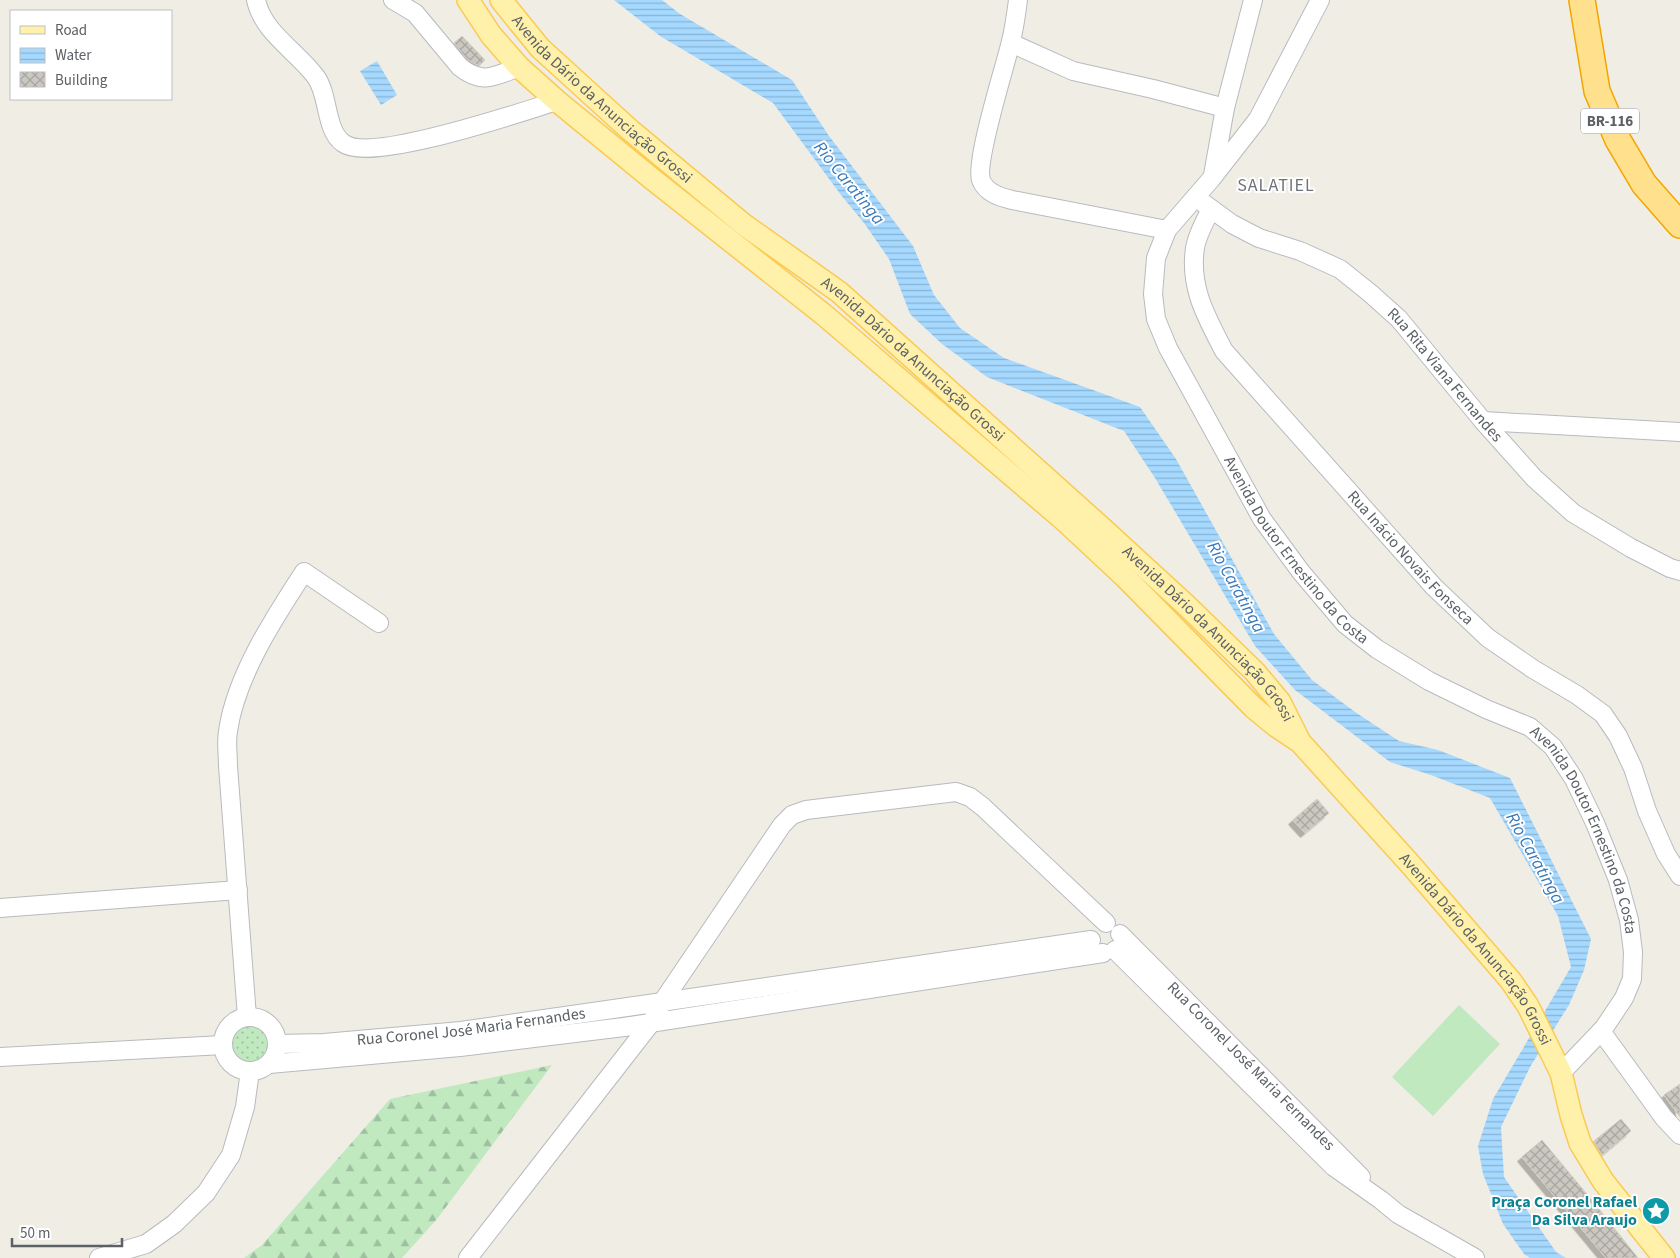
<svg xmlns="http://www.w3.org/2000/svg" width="1680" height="1258" font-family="'Source Sans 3',sans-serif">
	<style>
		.grass { fill: url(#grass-dots) }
		.forest { fill: url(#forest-firs) }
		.pitch { fill: #c0e9bf }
		.water { fill: url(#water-rules) }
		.building { fill: url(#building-cross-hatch); stroke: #d5cfc2; filter: url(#shadow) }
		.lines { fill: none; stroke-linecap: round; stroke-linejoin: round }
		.minor-casing { stroke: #b7bbbf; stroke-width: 20 }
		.major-casing { stroke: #fbca52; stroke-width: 24 }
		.highway-casing { stroke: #f4a500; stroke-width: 28 }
		.minor { stroke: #fff; stroke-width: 18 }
		.major { stroke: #fff0aa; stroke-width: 21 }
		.highway { stroke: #ffe08c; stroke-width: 25 }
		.labels { text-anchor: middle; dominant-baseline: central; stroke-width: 4; stroke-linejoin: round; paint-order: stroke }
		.shield { fill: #fff; stroke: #8d9094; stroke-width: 1 }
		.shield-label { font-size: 15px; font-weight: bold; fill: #5c6166 }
		.street-label { font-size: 16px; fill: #5c6166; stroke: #fff }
		.culture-label { font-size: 16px; font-weight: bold; fill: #0d838f; stroke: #fff; text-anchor: end }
		.water-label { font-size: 18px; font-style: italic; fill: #3a79b9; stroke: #fff }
		.neighbourhood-label { font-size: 18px; letter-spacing: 1px; fill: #6d7378; stroke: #fff }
	</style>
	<defs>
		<pattern id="grass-dots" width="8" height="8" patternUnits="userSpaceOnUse" patternTransform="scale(1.25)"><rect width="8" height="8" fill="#c0e9bf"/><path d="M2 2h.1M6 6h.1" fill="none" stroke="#9fc09f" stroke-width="1.8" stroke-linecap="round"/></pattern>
		<pattern id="forest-firs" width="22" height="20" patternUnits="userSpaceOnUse" patternTransform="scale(1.25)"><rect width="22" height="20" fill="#c0e9bf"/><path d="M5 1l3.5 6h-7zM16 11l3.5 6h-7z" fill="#9fc09f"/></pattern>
		<pattern id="water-rules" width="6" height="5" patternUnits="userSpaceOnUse" patternTransform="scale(1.25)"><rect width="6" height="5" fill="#a5d9ff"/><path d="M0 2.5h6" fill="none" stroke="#8ab3d2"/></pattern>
		<pattern id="building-cross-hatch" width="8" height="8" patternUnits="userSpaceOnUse" patternTransform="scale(1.25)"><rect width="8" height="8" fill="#cbc8c1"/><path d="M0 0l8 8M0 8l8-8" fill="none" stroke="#a8a6a1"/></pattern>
		<filter id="shadow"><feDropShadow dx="-4.5" dy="4.5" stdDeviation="0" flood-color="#0004"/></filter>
	</defs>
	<rect width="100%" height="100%" fill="#f0ede4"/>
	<path class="grass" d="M231 1046a20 20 0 1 1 40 0a20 20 0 1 1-40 0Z"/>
	<path class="forest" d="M552 1065 437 1219 402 1258H244L262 1245 390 1099Z"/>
	<path class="pitch" d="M1459 1005 1500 1044 1433 1116 1392 1077Z"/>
	<path class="water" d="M614 0H662L680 14 792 80 829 136 913 246 934 295 960 328 1004 358 1140 407 1176 459 1274 634 1312 680 1355 712 1399 741 1438 750 1510 778 1591 939 1584 970 1569 1005 1530 1067 1501 1127 1504 1177 1556 1252 1566 1258H1530L1524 1254 1503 1224 1483 1174 1478 1146 1493 1099 1571 967 1558 916 1490 798 1431 775 1390 762 1295 690 1255 646 1155 478 1124 431 987 377 942 344 910 314 889 259 864 223 841 195 773 103 660 36Z
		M377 61 397 95 381 105 360 71Z"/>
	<path class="building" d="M462 36 485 60 479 66 467 59 454 43Z
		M1317 799 1329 813 1305 833 1293 820Z
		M1680 1084V1117L1664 1095Z
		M1621 1119 1631 1131 1602 1155 1594 1141Z
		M1542 1140 1591 1199 1638 1258H1606L1522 1157Z"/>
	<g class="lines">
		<defs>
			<g id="minor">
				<path d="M256 0C263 33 297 51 316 77 329 95 325 130 343 143 370 164 521 112 557 101"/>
				<path d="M393 0 415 13 460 67C482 85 495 76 519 67"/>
				<path d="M1018 0C1016 15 1014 31 1010 45 1004 70 975 161 981 180 986 193 1000 197 1012 200L1167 230"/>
				<path id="s1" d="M1320 0 1258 119 1212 178 1167 230 1156 258 1153 294 1156 319 1168 348 1262 519 1301 572 1345 624 1377 649 1429 681 1486 709 1530 727 1553 747 1574 779 1595 823 1618 880 1629 920 1633 952 1632 979 1624 998 1604 1028 1561 1073"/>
				<path d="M1011 43 1073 71 1153 89 1225 108"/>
				<path d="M1213 175 1225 108 1253 0"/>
				<path id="s2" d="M1202 202 1232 224 1259 238 1300 251 1340 269 1370 293 1399 319 1483 421 1534 478 1573 513 1631 548 1670 568 1680 571"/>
				<path id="s3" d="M1211 209C1205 221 1197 235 1195 248 1189 288 1207 318 1224 351L1434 587 1488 638 1533 669 1577 695 1603 714 1618 736 1633 768 1647 811 1666 854 1680 876"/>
				<path d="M1483 421 1680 432"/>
				<path d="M0 908 238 890"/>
				<path id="s4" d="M1120 934 1361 1177"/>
				<path d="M1115 950 1334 1167 1381 1200 1398 1214 1475 1258"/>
				<circle cx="250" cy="1044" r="27"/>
				<path d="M247 1017 228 766C228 755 226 742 228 731 236 676 274 618 304 572L379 623"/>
				<path d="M1601 1031 1664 1118 1680 1135"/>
				<path id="s5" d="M278 1044 324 1043 461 1031 1091 940"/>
				<path d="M0 1057 223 1045"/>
				<path d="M269 1064 460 1047 624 1027 1103 953"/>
				<path d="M99 1258 146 1244 174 1224 206 1193 231 1155 245 1107 250 1071"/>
				<path d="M468 1258 651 1023 663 1001 782 825 792 815 806 810 956 792 970 797 983 807 1106 923"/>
			</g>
			<g id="major">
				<path id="s6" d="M468 0 491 35 519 67 557 101 651 178 823 314 1065 521 1125 577 1254 708 1276 726 1300 742 1411 865 1511 981 1528 1006 1561 1073 1571 1115 1580 1143 1603 1181 1664 1258"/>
				<path id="s7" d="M501 0 540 48 630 130 743 224 839 292 1102 528 1186 605 1255 672 1280 702 1299 740"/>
			</g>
			<path id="highway" d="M1582 0 1597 91 1618 140 1644 184 1680 225"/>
		</defs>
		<use href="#minor" class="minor-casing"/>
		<use href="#major" class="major-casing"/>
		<use href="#highway" class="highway-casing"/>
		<use href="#minor" class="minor"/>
		<use href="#major" class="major"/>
		<use href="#highway" class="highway"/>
	</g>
	<defs>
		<symbol id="sight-disc" viewBox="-11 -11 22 22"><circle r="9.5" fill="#0f9aa8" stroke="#fff"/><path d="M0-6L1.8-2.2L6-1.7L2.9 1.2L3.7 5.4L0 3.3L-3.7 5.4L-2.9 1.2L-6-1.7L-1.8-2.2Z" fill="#fff"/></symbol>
	</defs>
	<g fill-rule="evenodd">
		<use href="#sight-disc" x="1640" y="1195" width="32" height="32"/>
	</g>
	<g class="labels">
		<rect class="shield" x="1581" y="108.5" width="58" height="25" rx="4"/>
		<g class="shield-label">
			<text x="1610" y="121">BR-116</text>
		</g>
		<g class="street-label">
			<text stroke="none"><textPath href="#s7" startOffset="142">Avenida Dário da Anunciação Grossi</textPath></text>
			<text stroke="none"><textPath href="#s7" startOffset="548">Avenida Dário da Anunciação Grossi</textPath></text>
			<text stroke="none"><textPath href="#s2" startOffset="304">Rua Rita Viana Fernandes</textPath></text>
			<text stroke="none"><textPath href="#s1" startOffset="641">Avenida Doutor Ernestino da Costa</textPath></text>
			<text stroke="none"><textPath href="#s3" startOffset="430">Rua Inácio Novais Fonseca</textPath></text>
			<text stroke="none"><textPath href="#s7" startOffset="952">Avenida Dário da Anunciação Grossi</textPath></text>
			<text stroke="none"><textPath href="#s1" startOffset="1061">Avenida Doutor Ernestino da Costa</textPath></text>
			<text stroke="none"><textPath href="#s6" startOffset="1390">Avenida Dário da Anunciação Grossi</textPath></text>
			<text stroke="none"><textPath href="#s5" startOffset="194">Rua Coronel José Maria Fernandes</textPath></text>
			<text stroke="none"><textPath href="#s4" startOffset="186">Rua Coronel José Maria Fernandes</textPath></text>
		</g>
		<g class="culture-label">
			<text x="1637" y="1202">Praça Coronel Rafael<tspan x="1637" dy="18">Da Silva Araujo</tspan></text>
		</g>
		<g class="water-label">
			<text transform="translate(849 183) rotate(51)">Rio Caratinga</text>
			<text transform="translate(1236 587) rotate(61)">Rio Caratinga</text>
			<text transform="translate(1535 858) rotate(61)">Rio Caratinga</text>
		</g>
		<g class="neighbourhood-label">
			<text x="1276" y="185">SALATIEL</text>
		</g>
	</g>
	<rect x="10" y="10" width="162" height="90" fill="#ffffff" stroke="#bec0c2"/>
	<rect x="20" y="26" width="25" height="8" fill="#fff0aa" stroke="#bec0c2"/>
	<text x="55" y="35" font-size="15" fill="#5c6166">Road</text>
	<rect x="20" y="48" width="25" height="15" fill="url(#water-rules)" stroke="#bec0c2"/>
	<text x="55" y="60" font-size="15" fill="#5c6166">Water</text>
	<rect x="20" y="72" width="25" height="15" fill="url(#building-cross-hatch)" stroke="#bec0c2"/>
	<text x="55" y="85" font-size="15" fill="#5c6166">Building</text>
	<path d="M12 1238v8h110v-8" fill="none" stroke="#5c6166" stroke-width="2.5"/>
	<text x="20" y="1238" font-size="15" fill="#5c6166" stroke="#ffffff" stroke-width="4" paint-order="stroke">50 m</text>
</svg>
